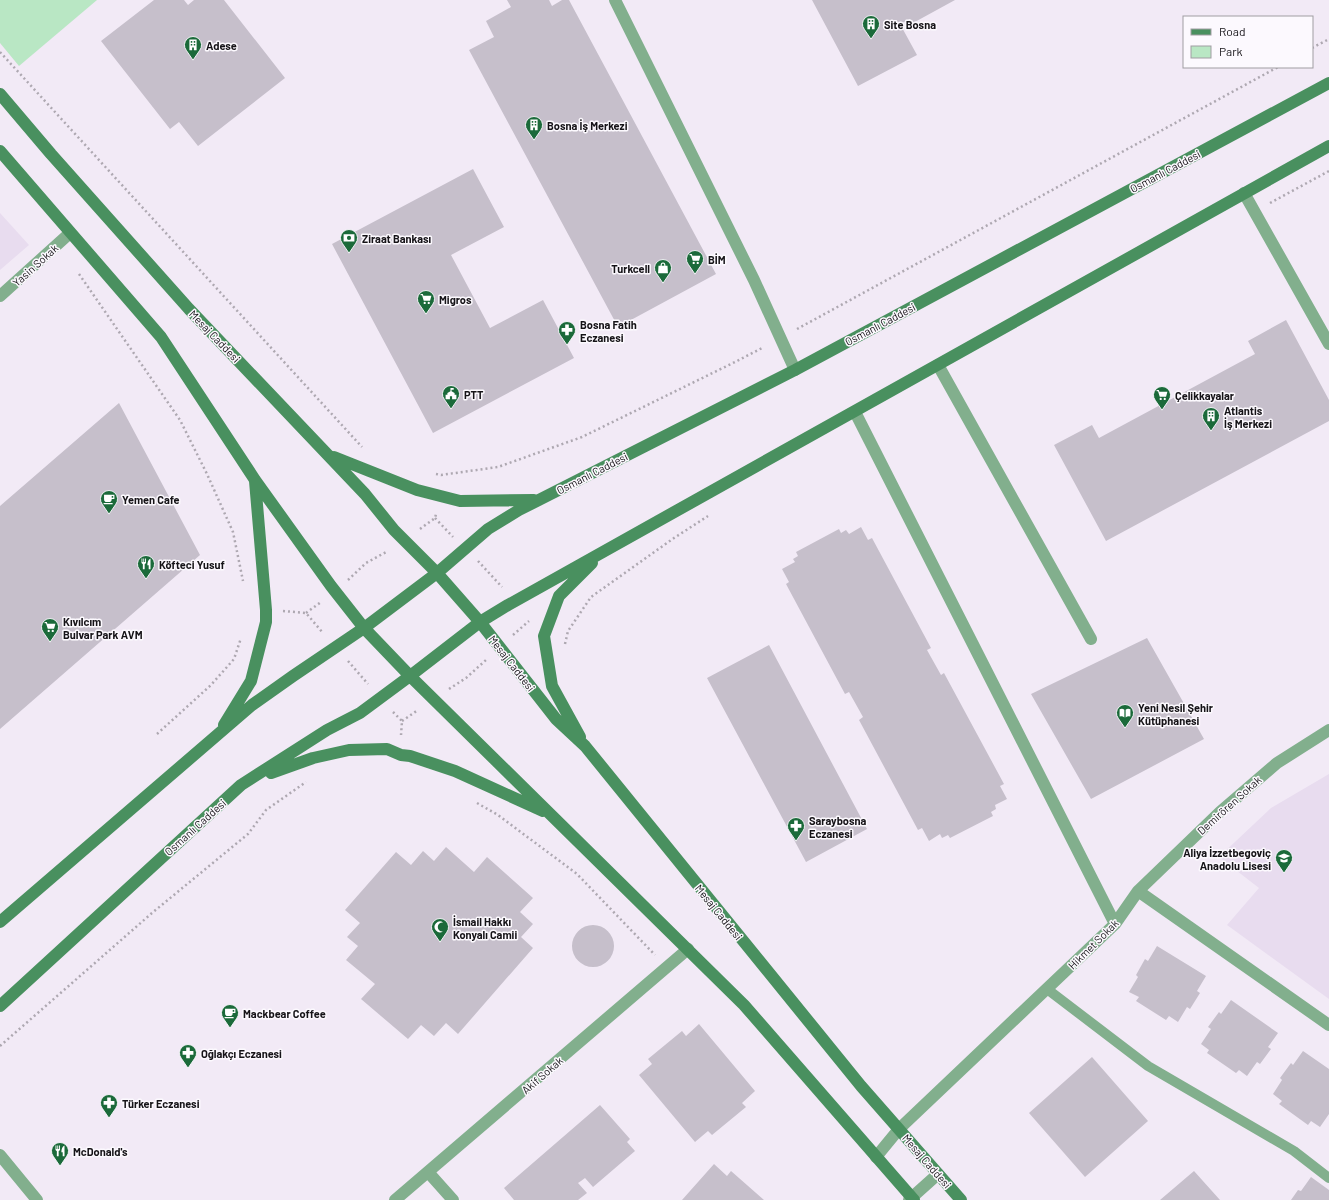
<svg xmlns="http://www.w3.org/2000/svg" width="1329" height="1200" font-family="Barlow,sans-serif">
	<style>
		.built { fill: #e8dcef }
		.green { fill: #b9e7c4 }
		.building { fill: #c6bfcb }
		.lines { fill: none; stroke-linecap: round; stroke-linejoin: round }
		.path { stroke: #aea8b1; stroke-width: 2.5; stroke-dasharray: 2 3; stroke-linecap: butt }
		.lane { stroke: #82af8d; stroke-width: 10 }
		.street { stroke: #82af8d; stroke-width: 12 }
		.secondary { stroke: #49905f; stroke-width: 12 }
		.labels { text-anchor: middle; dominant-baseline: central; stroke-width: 3; stroke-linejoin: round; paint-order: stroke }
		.poi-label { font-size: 11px; font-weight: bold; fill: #151317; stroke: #fcf9fe; text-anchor: start }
		.street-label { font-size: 11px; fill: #151317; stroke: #fcf9fe }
	</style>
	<rect width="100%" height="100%" fill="#f2eaf6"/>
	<path class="built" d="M0 213 29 245 0 270Z
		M1329 774V999L1227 925 1259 888 1219 857 1271 808Z"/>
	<path class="green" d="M0 0H97L19 66 0 43Z"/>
	<path class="building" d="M154 0H184L188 5 194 0H224L285 78 198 146 179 122 170 129 101 41Z
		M507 0H549L552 6 562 0H569L716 274 618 327 469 50 494 37 486 21 511 7Z
		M812 0H955L913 23 910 19 900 24 917 55 858 86Z
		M473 169 504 227 451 255 490 328 543 300 574 358 433 433 332 244Z
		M1286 320 1329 400V421L1106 541 1054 445 1092 425 1099 438 1255 354 1248 341Z
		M119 403 200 555 0 729V506Z
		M861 527 868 540 872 538 931 648 927 650 941 675 944 673 1004 784 1000 786 1007 799 995 805 996 809 991 812 993 816 950 838 948 835 942 838 940 834 929 841 922 828 918 830 859 720 863 717 849 692 845 694 786 584 789 582 782 569 795 562 793 559 798 556 796 552 839 529 841 533 846 530 849 534Z
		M1147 638 1204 739 1091 799 1031 694Z
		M769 645 867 829 806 862 707 678Z
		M446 847 474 872 487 857 533 898 520 912 533 924 521 937 533 948 458 1034 446 1023 434 1036 421 1025 408 1039 361 999 375 984 346 960 358 946 347 937 360 923 345 910 396 852 411 865 423 851 434 861Z
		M572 946a21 21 0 1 1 42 0a21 21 0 1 1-42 0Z
		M1157 946 1206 976 1197 991 1200 993 1190 1009 1187 1007 1178 1022 1169 1016 1166 1020 1136 1001 1139 997 1129 992 1138 977 1136 975 1145 959 1148 961Z
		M1231 1000 1278 1033 1268 1047 1271 1049 1260 1064 1257 1062 1247 1076 1239 1070 1236 1073 1207 1053 1209 1050 1201 1044 1211 1029 1208 1027 1219 1012 1221 1014Z
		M699 1024 755 1091 742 1103 746 1107 712 1135 708 1131 695 1142 639 1075 652 1064 648 1059 682 1031 686 1036Z
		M1303 1051 1329 1069V1114L1320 1127 1311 1121 1308 1125 1279 1104 1282 1101 1273 1094 1282 1080 1280 1078 1291 1063 1293 1065Z
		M1092 1057 1148 1121 1085 1177 1029 1113Z
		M600 1105 630 1139 627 1142 635 1151 593 1187 585 1178 581 1181 578 1183 587 1193 578 1200H514L504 1188Z
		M714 1164 727 1176 731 1171 764 1200H682Z
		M1194 1171 1220 1200H1160Z
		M1311 1177 1329 1190V1200H1291L1298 1190 1301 1191Z"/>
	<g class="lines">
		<path class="path" d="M1312 48 1329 39
			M0 52 362 447
			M1270 203 1329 171
			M79 274 180 420 207 474 233 532 243 581
			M797 329 1278 67
			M436 474 441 475 498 467 582 437 735 362 764 347
			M435 518 453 537
			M420 529 435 518 436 514
			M478 561 502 587
			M348 580 366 563 388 551
			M283 611 306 613 323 633
			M306 613 321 602
			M513 635 529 621
			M565 644 568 631 591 597 674 538 708 516
			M348 661 368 684
			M449 689 466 678 486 660
			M393 712 402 721 401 735
			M402 721 418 710
			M157 734 211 685 234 659 241 638
			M477 803 498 815 577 874 655 955
			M0 1046 152 913 248 834 266 810 306 782"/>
		<path class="lane" d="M1047 989 1148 1066 1294 1151 1329 1178"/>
		<path class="street" d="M615 0 754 280 795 370
			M1244 193 1329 344
			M0 296 70 233
			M938 365 1091 639
			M855 412 1115 924
			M1138 891 1329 1025
			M0 1155 37 1200
			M876 1157 899 1129 1115 924 1138 891 1220 812 1277 763 1329 730
			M428 1172 453 1200
			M395 1200 688 949
			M909 1200 938 1174"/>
		<path class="secondary" d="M0 94 51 154 189 309 365 494 394 530 437 573 480 622 556 719 585 746 861 1086 961 1200
			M0 151 161 337 255 480 331 586 364 628 410 676 744 1005 914 1200
			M334 457 417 490 460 501 534 500
			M224 725 251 681 266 622V610L255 481
			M580 737 552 686 544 636 559 596 592 563
			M271 773 313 758 349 750 387 749 401 755 410 756 455 771 543 811
			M0 922 252 705 293 676 364 628 437 573 488 529 519 510 795 370 1329 83
			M0 1006 241 785 327 730 360 713 410 676 480 622 508 605 1329 146"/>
	</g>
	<defs>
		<symbol id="building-pin" viewBox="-11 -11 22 30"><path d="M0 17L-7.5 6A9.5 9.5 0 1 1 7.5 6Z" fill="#1b6a3a" stroke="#fcf9fe"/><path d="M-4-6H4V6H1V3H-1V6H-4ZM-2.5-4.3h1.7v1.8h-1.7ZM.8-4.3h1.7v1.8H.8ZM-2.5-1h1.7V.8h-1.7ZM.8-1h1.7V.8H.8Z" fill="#fff"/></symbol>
		<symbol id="bank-pin" viewBox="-11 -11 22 30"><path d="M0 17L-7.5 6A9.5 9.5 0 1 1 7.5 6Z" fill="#1b6a3a" stroke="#fcf9fe"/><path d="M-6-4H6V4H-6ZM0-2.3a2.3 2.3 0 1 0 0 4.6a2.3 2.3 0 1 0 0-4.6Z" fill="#fff"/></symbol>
		<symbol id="supermarket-pin" viewBox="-11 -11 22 30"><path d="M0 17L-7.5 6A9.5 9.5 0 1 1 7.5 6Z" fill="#1b6a3a" stroke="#fcf9fe"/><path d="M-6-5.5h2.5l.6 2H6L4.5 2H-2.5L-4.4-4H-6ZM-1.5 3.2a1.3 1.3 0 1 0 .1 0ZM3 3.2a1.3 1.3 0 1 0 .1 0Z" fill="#fff"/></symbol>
		<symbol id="shop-pin" viewBox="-11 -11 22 30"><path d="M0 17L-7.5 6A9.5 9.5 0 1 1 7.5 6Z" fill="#1b6a3a" stroke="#fcf9fe"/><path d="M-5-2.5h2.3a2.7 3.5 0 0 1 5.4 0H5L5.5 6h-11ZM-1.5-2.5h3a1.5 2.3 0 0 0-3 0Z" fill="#fff"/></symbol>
		<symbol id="pharmacy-pin" viewBox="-11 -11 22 30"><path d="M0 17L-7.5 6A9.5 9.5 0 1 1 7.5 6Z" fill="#1b6a3a" stroke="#fcf9fe"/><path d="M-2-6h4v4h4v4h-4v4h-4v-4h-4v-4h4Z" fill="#fff"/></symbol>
		<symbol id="civic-pin" viewBox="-11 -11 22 30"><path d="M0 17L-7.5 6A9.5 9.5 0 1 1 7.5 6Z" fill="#1b6a3a" stroke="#fcf9fe"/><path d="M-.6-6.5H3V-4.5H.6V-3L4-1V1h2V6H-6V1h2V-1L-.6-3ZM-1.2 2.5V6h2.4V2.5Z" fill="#fff"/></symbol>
		<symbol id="cafe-pin" viewBox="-11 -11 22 30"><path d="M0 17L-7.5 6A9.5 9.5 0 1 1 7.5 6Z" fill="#1b6a3a" stroke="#fcf9fe"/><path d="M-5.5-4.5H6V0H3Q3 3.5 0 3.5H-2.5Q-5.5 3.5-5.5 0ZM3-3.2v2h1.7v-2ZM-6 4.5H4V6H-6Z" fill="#fff"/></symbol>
		<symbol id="restaurant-pin" viewBox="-11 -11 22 30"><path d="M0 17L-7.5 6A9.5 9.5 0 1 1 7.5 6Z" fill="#1b6a3a" stroke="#fcf9fe"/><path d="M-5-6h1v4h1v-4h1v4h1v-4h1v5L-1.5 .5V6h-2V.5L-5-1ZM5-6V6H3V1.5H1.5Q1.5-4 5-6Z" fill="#fff"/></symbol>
		<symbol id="library-pin" viewBox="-11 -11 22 30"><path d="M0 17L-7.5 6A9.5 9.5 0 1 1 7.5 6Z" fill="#1b6a3a" stroke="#fcf9fe"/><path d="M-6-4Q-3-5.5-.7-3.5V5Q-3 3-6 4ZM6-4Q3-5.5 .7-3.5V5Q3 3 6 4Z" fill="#fff"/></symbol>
		<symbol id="school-pin" viewBox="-11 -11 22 30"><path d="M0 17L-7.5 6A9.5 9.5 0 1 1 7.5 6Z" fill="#1b6a3a" stroke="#fcf9fe"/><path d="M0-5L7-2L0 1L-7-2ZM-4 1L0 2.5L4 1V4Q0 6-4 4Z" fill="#fff"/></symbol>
		<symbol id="mosque-pin" viewBox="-11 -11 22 30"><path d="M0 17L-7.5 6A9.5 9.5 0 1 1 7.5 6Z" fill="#1b6a3a" stroke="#fcf9fe"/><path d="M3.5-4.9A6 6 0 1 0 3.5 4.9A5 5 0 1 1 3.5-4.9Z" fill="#fff"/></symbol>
	</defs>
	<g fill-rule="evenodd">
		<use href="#building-pin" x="861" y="14" width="20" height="27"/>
		<use href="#building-pin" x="183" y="35" width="20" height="27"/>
		<use href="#building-pin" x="524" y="115" width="20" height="27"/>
		<use href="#bank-pin" x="339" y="228" width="20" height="27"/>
		<use href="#supermarket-pin" x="685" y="249" width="20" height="27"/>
		<use href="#shop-pin" x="653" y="258" width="20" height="27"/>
		<use href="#supermarket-pin" x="416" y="289" width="20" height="27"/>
		<use href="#pharmacy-pin" x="557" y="320" width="20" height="27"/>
		<use href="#civic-pin" x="441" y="384" width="20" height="27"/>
		<use href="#supermarket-pin" x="1152" y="385" width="20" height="27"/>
		<use href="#building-pin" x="1201" y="406" width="20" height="27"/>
		<use href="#cafe-pin" x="99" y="489" width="20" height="27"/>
		<use href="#restaurant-pin" x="136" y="554" width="20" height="27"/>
		<use href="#supermarket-pin" x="40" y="617" width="20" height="27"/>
		<use href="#library-pin" x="1115" y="703" width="20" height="27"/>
		<use href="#pharmacy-pin" x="786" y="816" width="20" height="27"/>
		<use href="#school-pin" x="1274" y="848" width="20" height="27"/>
		<use href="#mosque-pin" x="430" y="917" width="20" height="27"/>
		<use href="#cafe-pin" x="220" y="1003" width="20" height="27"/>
		<use href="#pharmacy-pin" x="178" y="1043" width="20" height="27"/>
		<use href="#pharmacy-pin" x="99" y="1093" width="20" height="27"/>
		<use href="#restaurant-pin" x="50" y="1141" width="20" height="27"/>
	</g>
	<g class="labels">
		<g class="poi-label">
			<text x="884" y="24">Site Bosna</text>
			<text x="206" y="45">Adese</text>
			<text x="547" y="125">Bosna İş Merkezi</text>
			<text x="362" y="238">Ziraat Bankası</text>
			<text x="708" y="259">BİM</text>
			<text x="650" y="268" text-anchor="end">Turkcell</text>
			<text x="439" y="299">Migros</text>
			<text x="580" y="324">Bosna Fatih<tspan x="580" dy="13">Eczanesi</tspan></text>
			<text x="464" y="394">PTT</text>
			<text x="1175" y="395">Çelikkayalar</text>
			<text x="1224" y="410">Atlantis<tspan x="1224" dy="13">İş Merkezi</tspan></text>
			<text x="122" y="499">Yemen Cafe</text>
			<text x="159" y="564">Köfteci Yusuf</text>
			<text x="63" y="621">Kıvılcım<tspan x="63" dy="13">Bulvar Park AVM</tspan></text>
			<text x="1138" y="707">Yeni Nesil Şehir<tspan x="1138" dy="13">Kütüphanesi</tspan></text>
			<text x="809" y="820">Saraybosna<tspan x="809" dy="13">Eczanesi</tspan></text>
			<text x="1271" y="852" text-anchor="end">Aliya İzzetbegoviç<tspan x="1271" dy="13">Anadolu Lisesi</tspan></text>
			<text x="453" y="921">İsmail Hakkı<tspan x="453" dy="13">Konyalı Camii</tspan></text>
			<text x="243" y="1013">Mackbear Coffee</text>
			<text x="201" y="1053">Oğlakçı Eczanesi</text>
			<text x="122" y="1103">Türker Eczanesi</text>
			<text x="73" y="1151">McDonald's</text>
		</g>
		<g class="street-label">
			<text transform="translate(1165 171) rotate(-28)">Osmanlı Caddesi</text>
			<text transform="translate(35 265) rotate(-42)">Yasin Sokak</text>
			<text transform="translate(880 324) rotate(-28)">Osmanlı Caddesi</text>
			<text transform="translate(215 336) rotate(46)">Mesaj Caddesi</text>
			<text transform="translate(592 473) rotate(-27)">Osmanlı Caddesi</text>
			<text transform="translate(512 663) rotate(52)">Mesaj Caddesi</text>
			<text transform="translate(1229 805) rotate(-42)">Demirören Sokak</text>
			<text transform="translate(195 827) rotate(-42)">Osmanlı Caddesi</text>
			<text transform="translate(719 912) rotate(51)">Mesaj Caddesi</text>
			<text transform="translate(1093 944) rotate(-45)">Hikmet Sokak</text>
			<text transform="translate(542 1075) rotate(-41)">Akif Sokak</text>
			<text transform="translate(927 1161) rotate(49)">Mesaj Caddesi</text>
		</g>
	</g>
	<rect x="1183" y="16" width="130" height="52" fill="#fcf9fe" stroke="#a09da2"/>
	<rect x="1191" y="29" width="20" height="6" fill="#49905f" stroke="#a09da2"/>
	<text x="1219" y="36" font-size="12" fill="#151317">Road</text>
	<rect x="1191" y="46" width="20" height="12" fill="#b9e7c4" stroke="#a09da2"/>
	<text x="1219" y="56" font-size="12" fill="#151317">Park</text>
</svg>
